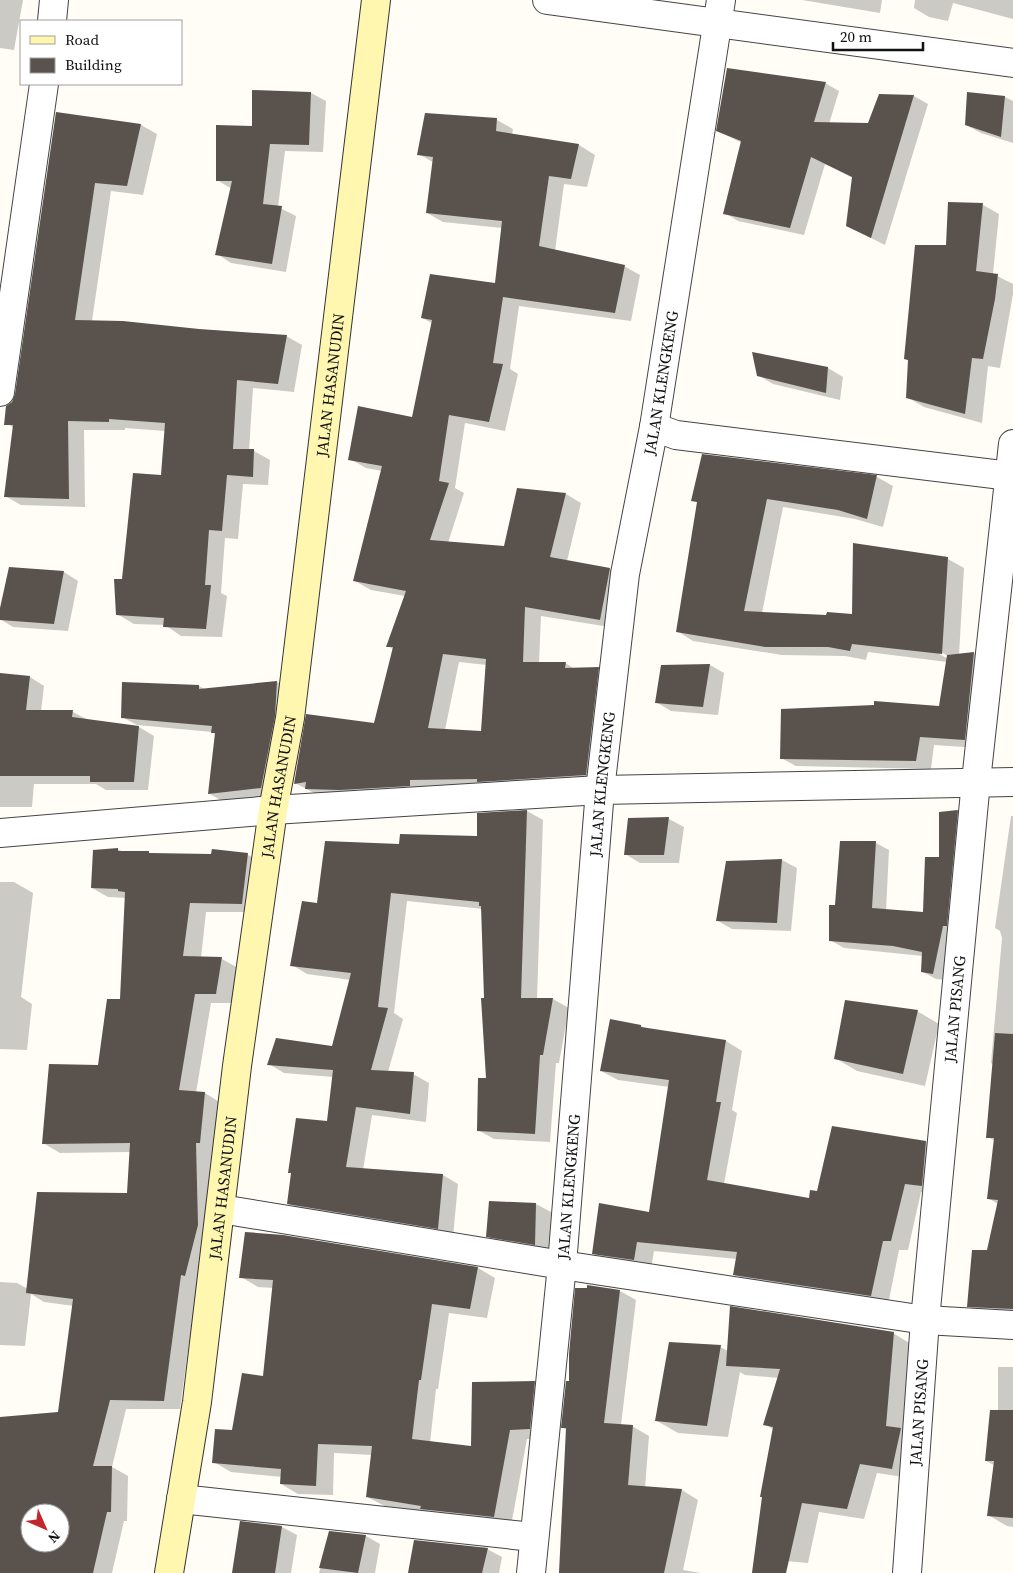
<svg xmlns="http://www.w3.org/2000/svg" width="1013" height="1573" font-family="'Source Serif 4',serif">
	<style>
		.shadow { fill: #0003; fill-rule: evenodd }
		.building { fill: #5a524d; fill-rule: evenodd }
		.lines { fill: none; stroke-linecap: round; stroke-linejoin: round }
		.street-casing { stroke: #444; stroke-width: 30 }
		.secondary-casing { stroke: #333; stroke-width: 30 }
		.street { stroke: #fff; stroke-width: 28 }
		.secondary { stroke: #fff6b0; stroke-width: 28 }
		.labels { text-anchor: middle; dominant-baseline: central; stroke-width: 5; stroke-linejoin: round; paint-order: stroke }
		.street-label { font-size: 16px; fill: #111; stroke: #fff }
	</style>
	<rect width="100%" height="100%" fill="#fffdf5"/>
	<path class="shadow" d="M0 0H23L14 50 0 48Z
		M802 0H882L880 13Z
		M915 0H1013V19L953 3 948 21 929 17 914 8Z
		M825 83 839 91 829 124 869 125 880 95 914 96 928 104 885 245 847 226 853 178 825 164 804 235 738 221 725 213 742 143 718 131Z
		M254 91 311 93 326 101 323 152 285 151 278 207 296 216 286 272 231 263 217 254 232 189 217 180 253 128Z
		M968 93 1005 97 1013 101V143L981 133 966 125Z
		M57 113 141 125 157 134 143 195 111 191 92 321 286 336 302 345 294 392 253 388 249 451H254L270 460 268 485 243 484 238 539 225 538 221 593 227 596 222 637 181 636 165 625 134 624 117 614 162 476 165 431 125 428V430H84L85 507 21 505 5 496 14 428 8 424 17 395Z
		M497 120 513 129 512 135 579 145 595 155 587 187 564 184 555 251 624 266 640 275 631 321 519 306 510 369 518 374 505 431 465 423 455 488 464 493 448 543 505 547 566 494 581 503 567 561 610 569 626 579 616 628 541 616 539 663H565L575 669 598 668 614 677 602 784 322 797 295 783 375 724 394 650 388 646 405 596 371 590 355 581 382 471 366 468 350 459 413 418 432 323 422 318 496 285 502 228 443 222 427 213 434 163 419 154ZM459 662 487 665 482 732 445 730Z
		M983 205 999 214 993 274 1013 284V294L1000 368 988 366 982 423 924 407 907 397 909 361 906 359 947 247Z
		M754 353 828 368 843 377 840 400 773 384 758 375Z
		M877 477 893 486 883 527 855 519 783 507 762 613 853 616 948 559 964 568 959 655 974 653 989 662 979 748 934 745 931 769 796 766 781 758 940 707 947 662 868 652 866 660 845 656 782 655 693 641 677 631 698 503 693 500ZM937 650 948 656V659L936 652Z
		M64 572 78 581 68 631 13 627 0 619V614Z
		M710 665 724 673 718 715 671 711 656 702Z
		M0 674 30 677 44 686 41 711 73 712 88 720 139 727 154 736 148 790H106L96 784H34L32 807H0Z
		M277 682 291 691 276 796 224 802 210 794 216 735 212 732 137 725 122 717 199 686 206 690Z
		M527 811 543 820 537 999H553L569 1008 559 1063H556L550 1142 494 1139 478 1130 488 1080 483 909 407 901 394 1013 403 1019 388 1072 413 1074 429 1083 426 1122 372 1115 363 1170 443 1175 458 1184 453 1237 304 1212 288 1203 292 1174 289 1172 328 1122 333 1077 284 1073 269 1064 333 1047 351 980 307 974 292 965 318 904 400 845 479 838 478 814Z
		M957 812 970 819 947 980 936 979 923 972V956L844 948 830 940 836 907 876 843 889 850 886 911 924 914 940 858Z
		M1011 816H1013V1316L983 1315 968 1306 988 1252 998 1204 988 1198 995 1141 988 1137 994 1065 991 1063 1002 938 1000 931 995 928Z
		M669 819 684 827 679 863H640L625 854 629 820Z
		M118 849 123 852H148L152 854 212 855 213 851 248 855 264 864 259 912H206L201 958 222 959 238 968 232 1003H211L196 1093H205L221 1103 216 1152H212L214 1235 197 1284 180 1409H126L112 1467 128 1476 127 1521H124L112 1573H0V1426L59 1413 74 1306 44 1302 31 1294 25 1346 0 1345V1282L17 1283 28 1289 129 1195 130 1152 60 1153 43 1143 99 1066 121 1001 126 898 108 897 92 888ZM30 1513H60V1543H30Z
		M782 860 797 868 791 931 732 929 718 921 727 863Z
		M0 882H14L33 893 21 997 32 1004 27 1050 0 1049Z
		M917 1011 939 1024 925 1086 857 1071 835 1058Z
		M641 1026 647 1029 726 1041 742 1051 732 1110 737 1113 724 1184 810 1199 818 1193 926 1142 942 1151 938 1195 921 1192 908 1250H899L888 1305 751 1284 734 1274 737 1259 654 1251 651 1269 610 1263 593 1253 650 1214 669 1087 618 1080 601 1071Z
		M490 1203 536 1204 551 1212 550 1252 502 1244 487 1236Z
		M478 1268 495 1278 487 1318 449 1313 438 1389H436L430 1443 473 1448 534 1382 551 1392 547 1438 527 1439 511 1526 385 1506 367 1497 373 1455 334 1453 333 1495 298 1494 281 1484 282 1477 231 1472 214 1462 265 1378 274 1288 258 1287 241 1277Z
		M620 1291 636 1300 621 1425 632 1426 649 1436 645 1488 682 1490 698 1500 683 1570 701 1573H561L567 1430 563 1428 570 1382Z
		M893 1333 911 1344 910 1478 877 1473 864 1519 819 1512 808 1563 774 1560V1430L765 1424 779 1378 745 1375 740 1372 728 1437 678 1433 657 1421 720 1347 728 1351Z
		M998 1367H1013V1527L1007 1526 988 1515 994 1465 986 1461 998 1412Z
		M241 1522 282 1527 297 1535 291 1573H233Z
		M330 1532 366 1536 380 1544 375 1573H319Z
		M487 1549 502 1557 499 1573H410Z"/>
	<path class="building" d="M727 68 826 82 814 122 868 123 879 94 914 95 871 238 846 226 852 177 811 157 790 228 723 214 741 141 716 131Z
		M252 90 311 92 309 145 270 144 263 204 282 206 272 264 215 255 232 181H216V125L252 126Z
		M967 92 1005 96 1001 137 965 125Z
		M56 112 141 124 127 186 95 183 75 320 123 321 199 329 287 335 278 384 237 380 233 449H254L253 477 227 475 222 531 209 530 205 585H211L206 629 163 627 164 618 116 615 114 579H122L133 473 161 475 165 423 109 419V422L68 421 69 499 4 497 13 425H4L6 406 12 402 15 394Z
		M425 113 497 118 496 131 579 144 571 179 549 176 539 246 625 265 615 313 503 297 493 363 503 364 489 422 449 415 439 481 449 483 430 540 504 546 517 488 566 493 550 557 610 568 600 620 525 607 523 662H566L565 668 599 667 586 775 477 782V779L410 780V786L340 790 305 789 306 782 294 784 306 714 374 723 393 647H386L406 591 353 581 382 466 348 460 358 406 412 417 432 320 421 318 430 274 495 283 502 221 426 213 433 157 417 155ZM443 654 486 659 481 731 428 728Z
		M948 202 983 203 976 271 998 274 995 299 983 359 972 358 965 414 906 398 908 360 904 359 915 245H946Z
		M752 352 828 367 826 393 757 376Z
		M702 454 877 475 867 519 838 510 767 499 744 611 826 615 827 612 852 614 853 543 948 557 942 654 852 644 850 651 828 647H765L676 632 697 502 691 501Z
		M9 567 64 571 54 624 0 620V608Z
		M974 652 965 740 920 737 916 761 780 759 781 709 874 705V701L939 706 947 655Z
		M710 664 703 707 655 703 661 665Z
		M0 673 30 676 26 710H73L72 717 139 726 134 782H90V776H0Z
		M277 681 275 716 261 788 208 794 215 733H211L212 726 121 718 122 682 199 685V689Z
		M527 810 521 998H553L543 1055H540L535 1134 477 1131 478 1078H486L481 998H484L481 906H479V902L391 893 378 1007 388 1008 371 1070 414 1072 410 1114 356 1107 346 1167 443 1174 438 1229 287 1204 291 1173H288L296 1118 327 1121 333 1070 267 1065 276 1038 332 1046 351 973 290 966 302 901 317 903 325 841 399 844 400 834 477 836V813Z
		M958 810 947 926H943L933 974 921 972 922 952 893 946 829 941V905H835L840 841H876L872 908 923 912 925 857H939V812Z
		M669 817 664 855H624L628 818Z
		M118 848V851H149V853L211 854 212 849 248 853 242 904 190 903 183 956 222 957 216 994H195L179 1090 205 1092 200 1143H196L198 1225 185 1276 181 1275 164 1401 110 1400 93 1466H112L111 1512H107L93 1573H0V1417L58 1412 73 1299 26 1293 37 1192 127 1193 130 1143 42 1144 49 1064 98 1065 107 999H120L125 892 118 891V889L91 888 93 850ZM30 1513H60V1543H30Z
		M782 859 777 923 716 921 726 861Z
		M845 1000 918 1010 903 1074 834 1059Z
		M610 1019 641 1025V1027L726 1040 716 1102H721L707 1180 809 1198 810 1190 817 1191 832 1126 926 1141 922 1186 905 1184 891 1241H883L871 1296 733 1275 737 1252 637 1242 634 1260 592 1254 599 1203 649 1212 669 1080 600 1071Z
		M995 1033 1013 1034V1309L967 1307 972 1250H987L998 1200 987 1199 994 1138H986Z
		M489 1201 536 1203 535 1245 486 1237Z
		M245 1232 283 1235 478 1267 470 1309 432 1304 421 1380H419L412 1439 471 1446 472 1382 535 1381 530 1429 510 1430 494 1517 420 1509 421 1506 366 1497 372 1446 318 1444 316 1486 280 1484 281 1469 212 1463 215 1429 232 1430 242 1373 263 1376 273 1280 239 1278Z
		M587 1285 620 1290 604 1423 633 1425 628 1485 682 1489 664 1573H559L566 1428H561L566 1381H569V1354L575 1288H587Z
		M730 1306 894 1332 886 1426 901 1428 892 1469 860 1464 847 1509 802 1503 786 1573H752L762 1497H760L773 1427 763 1425 780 1369 726 1366Z
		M669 1342 721 1345 707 1426 655 1421Z
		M990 1410H1013V1518L987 1516 994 1461H985Z
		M240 1521 282 1526 275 1573H232Z
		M329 1531 366 1535 358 1573 319 1568Z
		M414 1540 488 1548 482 1573H408Z"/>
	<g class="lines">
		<defs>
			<g id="street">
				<path d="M547 0 1013 63"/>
				<path d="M52 21 54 0"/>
				<path d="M0 392 44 84"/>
				<path d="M654 427 676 435 1010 476"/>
				<path d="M0 833 273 810 600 790 1013 782"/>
				<path d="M221 1209 562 1265 925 1320 1013 1325"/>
				<path d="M181 1499 533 1537"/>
				<path id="s1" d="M531 1573 562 1265 600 790 625 574 654 427 721 0"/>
				<path id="s2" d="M907 1573 925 1320 976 781 1013 444"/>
			</g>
			<g id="secondary">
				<path id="s3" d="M169 1573 197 1402 237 1066 273 810 290 718 376 0"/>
			</g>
		</defs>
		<use href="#street" class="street-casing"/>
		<use href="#secondary" class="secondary-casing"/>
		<use href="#street" class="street"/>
		<use href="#secondary" class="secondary"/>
	</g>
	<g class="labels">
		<g class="street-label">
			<text stroke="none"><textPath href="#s1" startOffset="1198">JALAN KLENGKENG</textPath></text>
			<text stroke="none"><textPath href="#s3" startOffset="1199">JALAN HASANUDIN</textPath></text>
			<text stroke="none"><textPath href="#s1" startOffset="792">JALAN KLENGKENG</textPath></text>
			<text stroke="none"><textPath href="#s3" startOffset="794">JALAN HASANUDIN</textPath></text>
			<text stroke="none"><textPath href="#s2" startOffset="566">JALAN PISANG</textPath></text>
			<text stroke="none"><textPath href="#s1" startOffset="388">JALAN KLENGKENG</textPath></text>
			<text stroke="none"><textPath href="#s3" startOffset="389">JALAN HASANUDIN</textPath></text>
			<text stroke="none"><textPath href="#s2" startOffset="161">JALAN PISANG</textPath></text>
		</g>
	</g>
	<rect x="20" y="20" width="162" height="65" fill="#ffffff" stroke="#a0a0a0"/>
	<rect x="30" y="36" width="25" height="8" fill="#fff6b0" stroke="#a0a0a0"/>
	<text x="65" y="45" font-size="15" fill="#111111">Road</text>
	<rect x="30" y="58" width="25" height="15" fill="#5a524d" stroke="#a0a0a0"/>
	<text x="65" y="70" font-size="15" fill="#111111">Building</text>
	<g transform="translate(45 1528) rotate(135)"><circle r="24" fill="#ffffff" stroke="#a0a0a0"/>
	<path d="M0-4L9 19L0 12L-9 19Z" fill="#c4262e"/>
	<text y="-8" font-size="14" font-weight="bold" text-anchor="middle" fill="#111111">N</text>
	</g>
	<path d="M833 42v8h90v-8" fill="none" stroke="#111111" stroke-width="2.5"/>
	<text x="840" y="42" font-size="15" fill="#111111" stroke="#ffffff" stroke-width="4" paint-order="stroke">20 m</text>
</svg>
